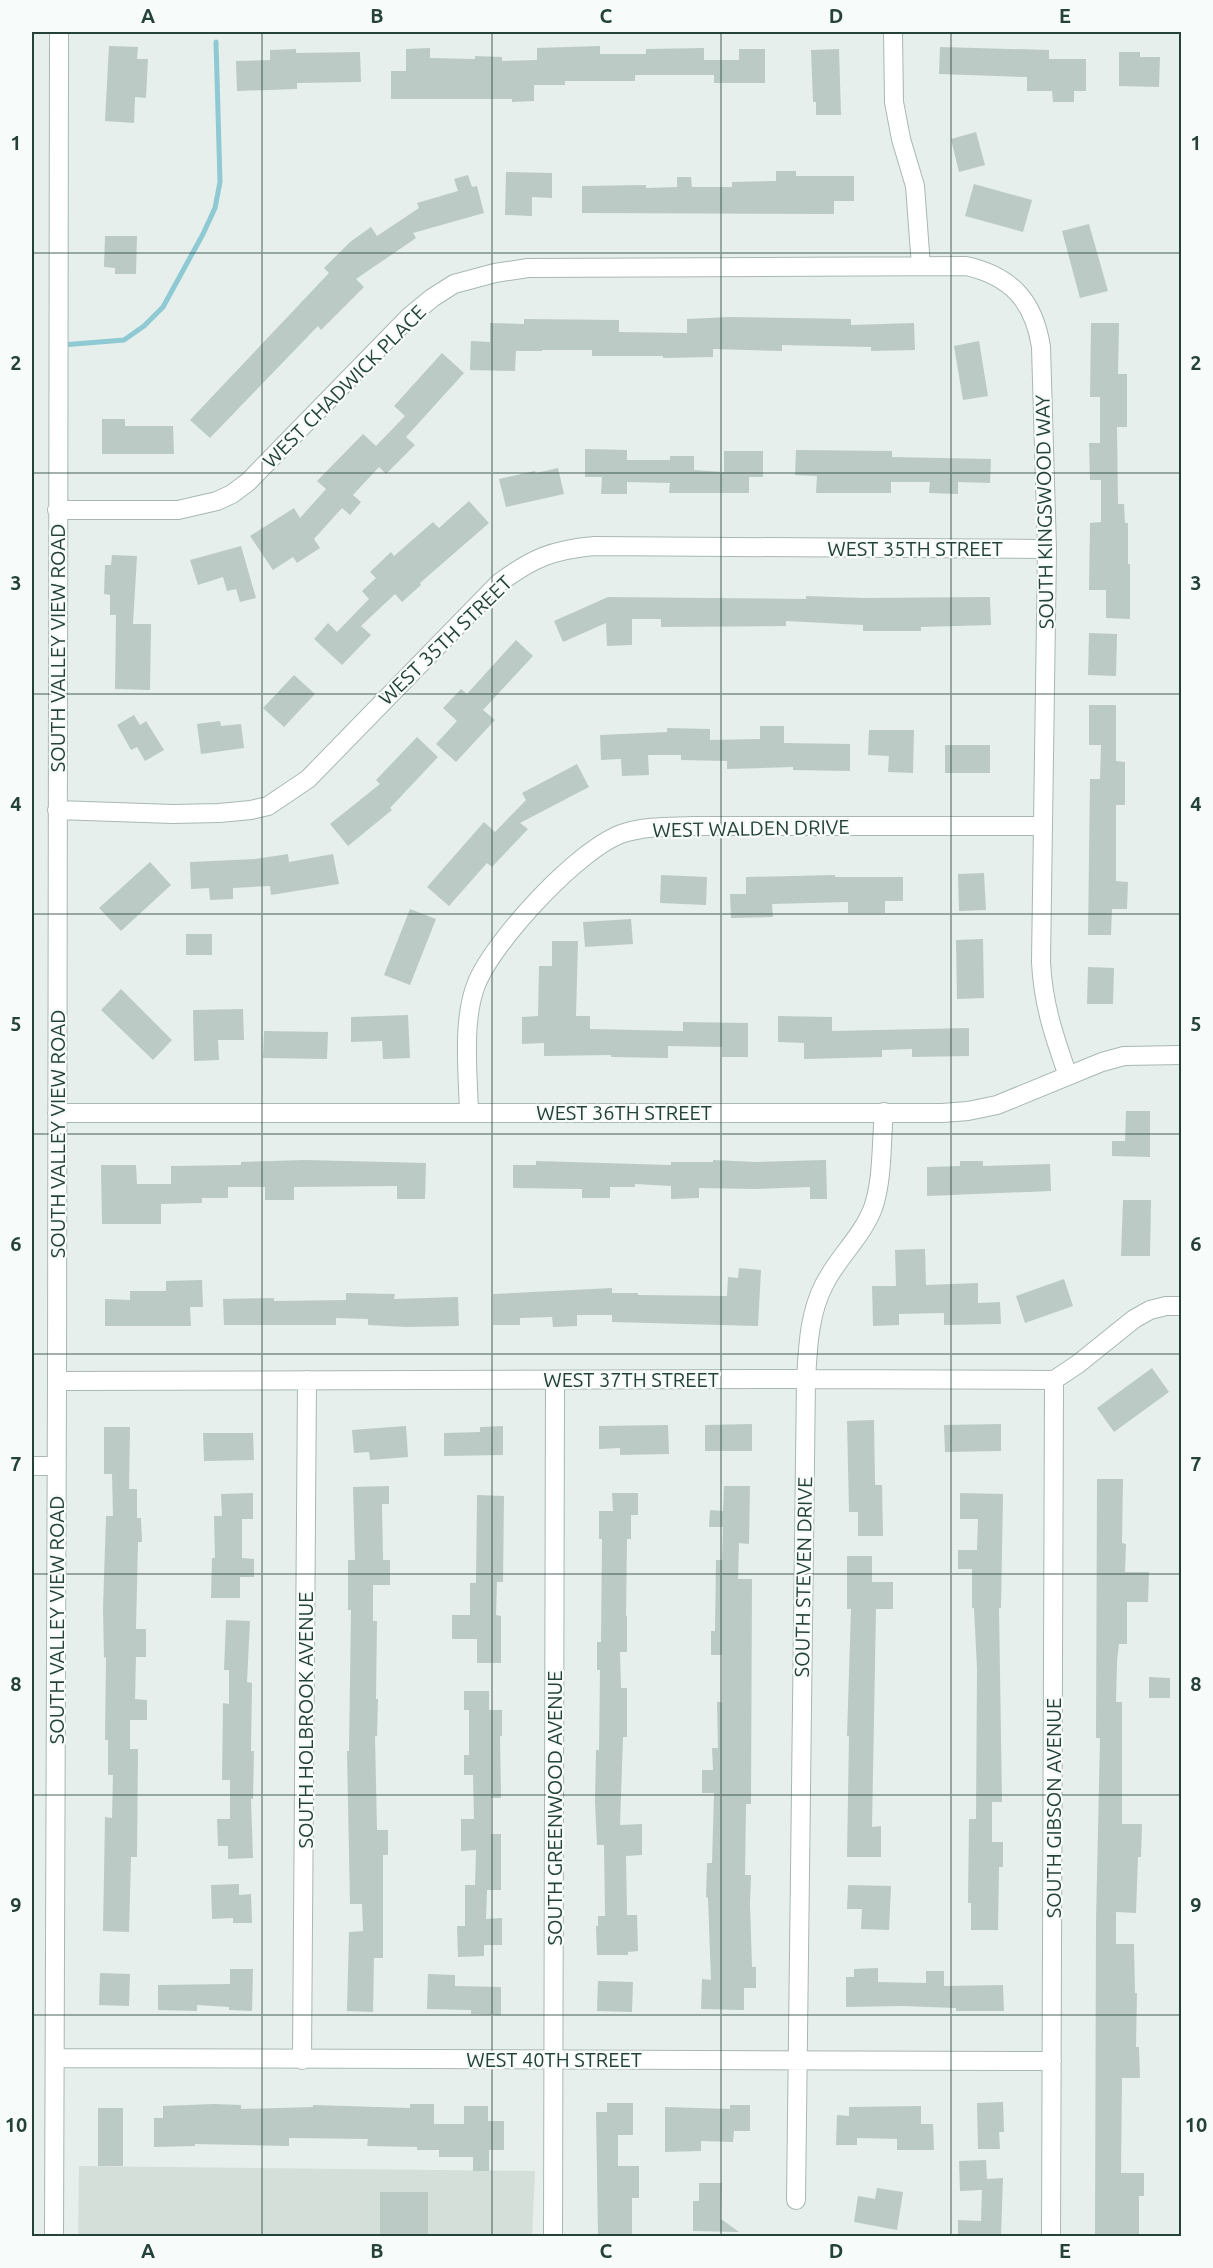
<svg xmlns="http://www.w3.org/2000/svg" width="1213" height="2268" font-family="Ubuntu,sans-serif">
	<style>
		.built { fill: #d4dfda }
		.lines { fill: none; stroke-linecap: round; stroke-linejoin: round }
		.stream { stroke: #8ec9d4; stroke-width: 5 }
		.building { fill: #bbcac4 }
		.minor-casing { stroke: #a8b8b2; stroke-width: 20 }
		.minor { stroke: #fff; stroke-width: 18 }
		.grid { fill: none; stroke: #24423a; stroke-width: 1.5; stroke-opacity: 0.55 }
		.labels { text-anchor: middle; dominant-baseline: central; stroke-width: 4.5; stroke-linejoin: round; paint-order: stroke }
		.street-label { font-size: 20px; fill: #24423a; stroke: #f7fbf9 }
		.neatline { fill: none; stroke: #24423a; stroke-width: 2 }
		.grid-label { font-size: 20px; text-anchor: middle; font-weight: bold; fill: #24423a }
	</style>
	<rect width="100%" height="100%" fill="#e6efeb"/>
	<path class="built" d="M79 2166 535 2171 532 2236H78Z"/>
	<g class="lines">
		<path class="stream" d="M62 345 124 340 144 326 163 307 203 234 215 208 220 182 216 42"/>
	</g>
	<path class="building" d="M109 46 138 47 137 59H148L146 98 135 97 134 123 105 121Z
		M600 46V54H646V49L704 48V60H739V49H765V83H714V75H635V81H565V85H534V101L512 102V99H391V71H406V49L430 48V58L475 59V56L502 57V61L537 60V48Z
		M940 47 1049 50V59H1086V91H1074V102H1053L1052 91H1027V77L939 74Z
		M296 49V53L360 52 361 82 297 83V89L237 91 236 61 270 60V50Z
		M839 49 841 115H816V102H813L811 50Z
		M1119 52H1140V57H1160L1159 87 1119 86Z
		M976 132 985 165 959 172 951 139Z
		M776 171H796V176H854V201H834V214L582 213V186L646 185V188L677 187V177H691L692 187H732V182L776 181Z
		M506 172 552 173V198L532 197V216L505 215Z
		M468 175 472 187 477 186 484 213 413 233 416 238 356 279 364 287 321 330 318 326 210 438 190 420 329 273 324 268 350 242 371 227 377 236 419 208 417 203 458 191 454 179Z
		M974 184 1032 200 1023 232 965 216Z
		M1089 224 1108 291 1080 298 1062 231Z
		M105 236H137L136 274H115V268L104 267Z
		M730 317 851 319V325L914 323 915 350 871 351V347L782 345V351L713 349V357L663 358V356H592V350H542V351H516L515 371 470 370 471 341 490 342V323L524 324V319L619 320V332L687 333V319Z
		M1091 323H1119L1118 374H1127V427H1117L1118 504H1124L1125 523H1128V564H1130V619L1106 618V590H1089L1090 523 1101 522V480H1090L1089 443H1100V397H1090Z
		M979 341 988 396 963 400 954 346Z
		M442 353 464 373 406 437 415 445 386 474 379 467 353 495 361 502 350 515 342 508 314 539 320 548 297 563 293 557 273 570 250 536 294 508 300 518 326 489 317 481 363 434 376 446 405 416 394 406Z
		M102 419H125V426H173L174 454H102Z
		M585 449 627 450V460H670V456H694V470L724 472V451H763V477H749V493H669L670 483 627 482V494H601L602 477H585Z
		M796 450 892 451V457L991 459 990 483 958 482V494L929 493 930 482H891V493H816L817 476 795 475Z
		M558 468 564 494 506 507 499 479 535 471 536 473Z
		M469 501 489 523 420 583 421 585 402 602 395 594 361 626 371 635 342 665 314 639 328 623 337 632 369 599 362 591 376 578 370 572 391 552 394 556 433 522 439 528Z
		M241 546 256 598 240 602 236 589 227 591 223 577 198 585 190 560Z
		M112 555 137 556 133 624H151L150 690 115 689 116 615H110V595L104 594 105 565H111Z
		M806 596 863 598 990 597 991 625 921 627V631H863V625L786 621V626L661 627V619H632V645L607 646 606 623 563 642 554 621 608 597 806 599Z
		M1089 633 1117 634 1116 676 1088 675Z
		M516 640 533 656 483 710 495 720 456 762 436 744 457 721 443 708 461 689 467 694Z
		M294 675 315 694 284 727 263 708Z
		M1089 705H1116V761L1125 762V805H1116V881L1128 882 1127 909H1112L1111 935H1088L1090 779H1100L1101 745H1089Z
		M134 715 140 725 146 721 164 750 145 761 137 747 131 750 117 725Z
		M220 721 221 726 241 724 244 748 201 754 197 724Z
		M760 726H784V743L850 744V771L793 770V767L727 769V761L681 760V755H648L649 775 622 776 621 759 601 760 600 735 667 732V728L710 729V740L760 739Z
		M869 730H914L913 773 888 772 889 756 868 755Z
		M417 737 438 757 390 808 392 810 348 846 330 824 380 784 376 780Z
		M945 745H990V773H945Z
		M577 764 589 787 520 823 528 829 492 867 487 863 449 906 427 887 484 822 495 832 526 800 522 793Z
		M288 854 289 862 333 854 339 884 271 895 270 886 233 888V899L210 900 209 888 191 889 190 862 255 859Z
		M150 862 171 885 121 931 99 908Z
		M984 873 986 910 959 911 958 874Z
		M661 875 707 877 706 905 660 903Z
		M835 875V877H903V901H885V913H848V902L772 904 773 917 731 918 730 894H746V877Z
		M410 909 436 919 410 985 384 975Z
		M631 919 633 944 585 947 583 922Z
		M186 934H212V955H186Z
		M983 939 984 998 957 999 956 940Z
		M552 941H578L576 1016H590V1029L683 1031V1022L748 1023V1057H722V1047L668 1046V1058L611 1057V1055L544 1056V1043L522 1044V1017L538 1016 539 966H552Z
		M1088 967 1114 968 1113 1004H1087Z
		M121 989 172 1040 153 1060 101 1010Z
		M243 1009 244 1040H218L219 1060 194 1061 193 1010Z
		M408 1015 410 1058 383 1059 382 1041 351 1042V1017Z
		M778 1016 832 1017V1031L969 1028V1056L912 1057V1049L882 1050V1057L804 1059V1043L778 1042Z
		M264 1031 328 1032 327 1059 263 1058Z
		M1126 1111H1150V1157L1112 1156V1141H1125Z
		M305 1160 426 1163 425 1199H397V1186L294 1187V1200H265V1187H228V1198H202V1203L161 1204V1224H102L101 1165H136L137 1184H171V1166L241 1165V1162Z
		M713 1160 756 1162 826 1160 827 1199H810V1187L756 1189 699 1188V1198L671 1199V1186L635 1184V1187H610V1198H582V1189L513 1188V1165H536V1161L671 1165V1162H713Z
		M960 1161H983V1166L1050 1164 1051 1191 927 1196V1167L960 1166Z
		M1123 1200H1151L1150 1256H1121Z
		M925 1249 926 1285 978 1283V1303L1000 1302 1001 1324 944 1325V1313L899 1314V1325L873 1326 872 1286H896L895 1250Z
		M739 1268 761 1270 758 1326 612 1322V1315H577V1326L553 1327 552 1317 520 1318V1325H493V1294L612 1288V1293H638V1295L727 1296 728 1277 738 1278Z
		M1064 1279 1073 1306 1025 1323 1016 1296Z
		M202 1280 203 1307H190L191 1326H105V1299L130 1300V1291H166V1281Z
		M346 1293 395 1294 394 1299 458 1297 459 1326 407 1327 368 1325V1319L336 1318V1325H224L223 1299 274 1298V1301L346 1300Z
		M1152 1368 1169 1392 1114 1432 1097 1408Z
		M874 1420 875 1485H882L883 1536H858V1512H849L847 1421Z
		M752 1424V1451H705V1425Z
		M1001 1424V1451L945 1452 944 1425Z
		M668 1425 669 1454 620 1455V1448L599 1449V1426Z
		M406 1426 408 1457 370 1460 369 1452 354 1453 352 1430Z
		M503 1426V1455L444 1456V1433L480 1432V1427Z
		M104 1427H130L129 1489H137V1518H141L142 1542H138L136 1629H146V1657H136L135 1699 147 1700V1720H130V1749H138L137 1857H131L129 1932 103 1931 105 1817 112 1818 113 1775H108V1740H105L106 1657 104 1658 103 1609 106 1516H113L112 1474H104Z
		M203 1433H253L254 1460 204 1461Z
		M1097 1479H1123L1122 1543 1126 1544 1125 1572H1149L1148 1602H1127V1644H1119L1117 1662 1116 1702H1122V1824H1142L1141 1857H1138L1136 1913 1116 1912V1944H1134L1135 1993H1137L1136 2047H1139L1140 2078H1122L1121 2173H1144V2196H1139V2236H1095L1096 1922 1100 1738H1096Z
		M389 1486V1504H382L383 1560H390V1585H373V1621H377L376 1699H378L377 1736H375L377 1830H388V1855H383V1958H374L373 2012 347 2011 349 1932 363 1931 362 1904H350L347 1751H349L351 1610H348V1560H355L353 1487Z
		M724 1486H750L749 1544 739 1543 738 1579H752L751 1804H746L745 1875H751L750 1904 752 1967H756V1988H744V2010L701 2009 702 1979 711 1980 708 1898 706 1897 707 1863H712L714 1793H702V1770H713L712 1748H718L717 1702H722V1655H711V1631H715L716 1560H722L723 1527H709L710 1510 723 1511Z
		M253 1493V1519H242V1558L254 1559V1577H240V1598H211L212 1558H215L214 1516H222L221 1494Z
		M612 1493H638V1515H631V1539H627L626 1616H627V1652H620L621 1688H627V1737H623L620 1825 642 1824V1855L626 1856 627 1915H637L638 1951 628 1952V1955H597L596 1926H598V1916H605L604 1845H597L595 1802 596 1750H599L600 1670H597V1642H601L602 1539H599V1511H613Z
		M960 1493 1003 1494 1001 1608H999L1002 1802H992V1842H1003V1867H999L998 1930H971V1903H968L969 1819H976L977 1669 974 1608H972V1569H958V1550H977L978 1519H960Z
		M477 1495 504 1496 503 1582H497L496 1615 501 1616V1663H477V1639H452V1615H470V1583H476Z
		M847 1556H872V1582H893V1609H876L872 1827 881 1826V1857H847L849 1736H847L851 1609H847Z
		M226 1620 250 1621 247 1682 252 1683 251 1751H254L253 1799H251L253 1858 228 1859V1846H218L217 1819H230V1780H222L223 1703 229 1704V1670H224Z
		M1149 1677 1170 1678V1698H1149Z
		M464 1691H489V1710H502V1736H500L501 1798H491V1834H501V1890H487L486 1919 502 1918V1945H484V1956L458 1957 457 1926H465V1885H475L476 1850 461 1851V1819H474L473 1775H464V1755H469V1710H464Z
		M239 1884V1895L251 1894 252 1923H233V1918L212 1919 211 1885Z
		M848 1885 891 1886 889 1930 861 1929 862 1909H847Z
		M878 1968V1982L926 1983V1971H944V1986L1003 1985 1004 2011H956V2008L902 2006 846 2007V1977H854V1969Z
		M230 1969H253L252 2011 229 2010V2007L197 2005V2011L158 2010V1985L230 1984Z
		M100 1973 130 1974 129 2006 99 2005Z
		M428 1974 455 1975V1986L501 1987V2015L471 2014V2010L427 2009Z
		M598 1981 633 1982 632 2012 597 2011Z
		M1003 2102 1004 2132H999L1000 2149H978L977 2103Z
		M607 2103H633V2135H618V2166H639V2198H632V2236L598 2234 596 2112H607Z
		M214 2104 241 2105V2109L313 2107V2105L410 2108V2104H434V2124H464V2106H488V2121H504V2150H489V2171H473V2157H439V2150H417V2147L367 2146 368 2139 289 2138V2146L195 2144V2146L154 2147V2118H163V2106Z
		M730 2105H750V2131H734L733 2142 701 2141V2151L665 2152V2107L730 2109Z
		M921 2106V2124H933L934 2150H897V2139L857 2138V2145H836L837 2115 849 2116V2107Z
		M98 2108H123V2166H98Z
		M986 2160 987 2179 1003 2178 1001 2236H958V2220L981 2221 982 2190 960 2191 959 2161Z
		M699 2183H722L721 2219 739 2232 693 2231V2201H699Z
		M877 2188 903 2192 897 2230 854 2222 858 2196 875 2199Z
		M380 2192H428V2236H380Z"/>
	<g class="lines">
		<defs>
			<path id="minor" d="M893 32 894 102 901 139 915 186 921 266
				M57 510H178L217 501 232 494 248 482 409 317 432 298 454 284 495 273 528 268 966 266C1011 276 1034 301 1041 347L1047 549 1041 962C1043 1004 1054 1036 1068 1076
				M57 810 173 814 219 813 251 810 268 806 308 779 499 583C533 558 552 550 594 546L1047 549
				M469 1112C468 1074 462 1021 476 985 492 942 581 846 624 833 646 826 670 827 693 826H1042
				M57 1113H942L968 1111 997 1105 1102 1062 1124 1056 1182 1055
				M57 1381 806 1379 1054 1380 1078 1364 1134 1319 1150 1310 1166 1306H1182
				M32 1466H57
				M55 2058 1052 2061
				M302 2060 307 1380
				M796 2200 806 1379C808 1347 809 1314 824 1285 837 1258 862 1237 873 1208 883 1179 881 1143 884 1112
				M54 2236 57 1381 59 32
				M553 2236 555 1380
				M1051 2236 1054 1380"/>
		</defs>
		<use href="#minor" class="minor-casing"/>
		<use href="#minor" class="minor"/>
	</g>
	<path class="grid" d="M262 32V2236M492 32V2236M721 32V2236M951 32V2236M32 253H1182M32 473H1182M32 694H1182M32 914H1182M32 1134H1182M32 1354H1182M32 1574H1182M32 1795H1182M32 2015H1182"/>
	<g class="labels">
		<g class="street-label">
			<text transform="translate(344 386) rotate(-45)">WEST CHADWICK PLACE</text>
			<text transform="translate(1044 512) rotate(-91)">SOUTH KINGSWOOD WAY</text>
			<text x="915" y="548">WEST 35TH STREET</text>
			<text transform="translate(445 640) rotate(-44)">WEST 35TH STREET</text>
			<text transform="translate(57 648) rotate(-90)">SOUTH VALLEY VIEW ROAD</text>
			<text transform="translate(751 828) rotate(-1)">WEST WALDEN DRIVE</text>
			<text x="624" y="1112">WEST 36TH STREET</text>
			<text transform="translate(57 1134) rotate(-90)">SOUTH VALLEY VIEW ROAD</text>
			<text x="631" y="1379">WEST 37TH STREET</text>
			<text transform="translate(803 1577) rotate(-89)">SOUTH STEVEN DRIVE</text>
			<text transform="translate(56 1620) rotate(-90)">SOUTH VALLEY VIEW ROAD</text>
			<text transform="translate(305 1720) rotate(-90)">SOUTH HOLBROOK AVENUE</text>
			<text transform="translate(554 1808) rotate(-90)">SOUTH GREENWOOD AVENUE</text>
			<text transform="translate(1053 1808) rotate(-90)">SOUTH GIBSON AVENUE</text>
			<text x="554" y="2059">WEST 40TH STREET</text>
		</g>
	</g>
	<rect width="1213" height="2268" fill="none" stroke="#f7fbf9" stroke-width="66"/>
	<rect x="33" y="33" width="1147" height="2202" class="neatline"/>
	<g class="grid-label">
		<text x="148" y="23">A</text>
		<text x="377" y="23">B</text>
		<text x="606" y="23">C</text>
		<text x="836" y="23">D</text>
		<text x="1065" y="23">E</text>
		<text x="16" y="150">1</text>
		<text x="1196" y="150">1</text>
		<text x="16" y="370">2</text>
		<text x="1196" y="370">2</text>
		<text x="16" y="590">3</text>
		<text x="1196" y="590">3</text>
		<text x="16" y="811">4</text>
		<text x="1196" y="811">4</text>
		<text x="16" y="1031">5</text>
		<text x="1196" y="1031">5</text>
		<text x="16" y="1251">6</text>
		<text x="1196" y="1251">6</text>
		<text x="16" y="1471">7</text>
		<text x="1196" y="1471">7</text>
		<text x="16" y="1691">8</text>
		<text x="1196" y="1691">8</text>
		<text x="16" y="1912">9</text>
		<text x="1196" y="1912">9</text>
		<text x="16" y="2132">10</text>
		<text x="1196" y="2132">10</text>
		<text x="148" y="2258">A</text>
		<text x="377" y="2258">B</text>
		<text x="606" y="2258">C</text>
		<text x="836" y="2258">D</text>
		<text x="1065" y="2258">E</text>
	</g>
</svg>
